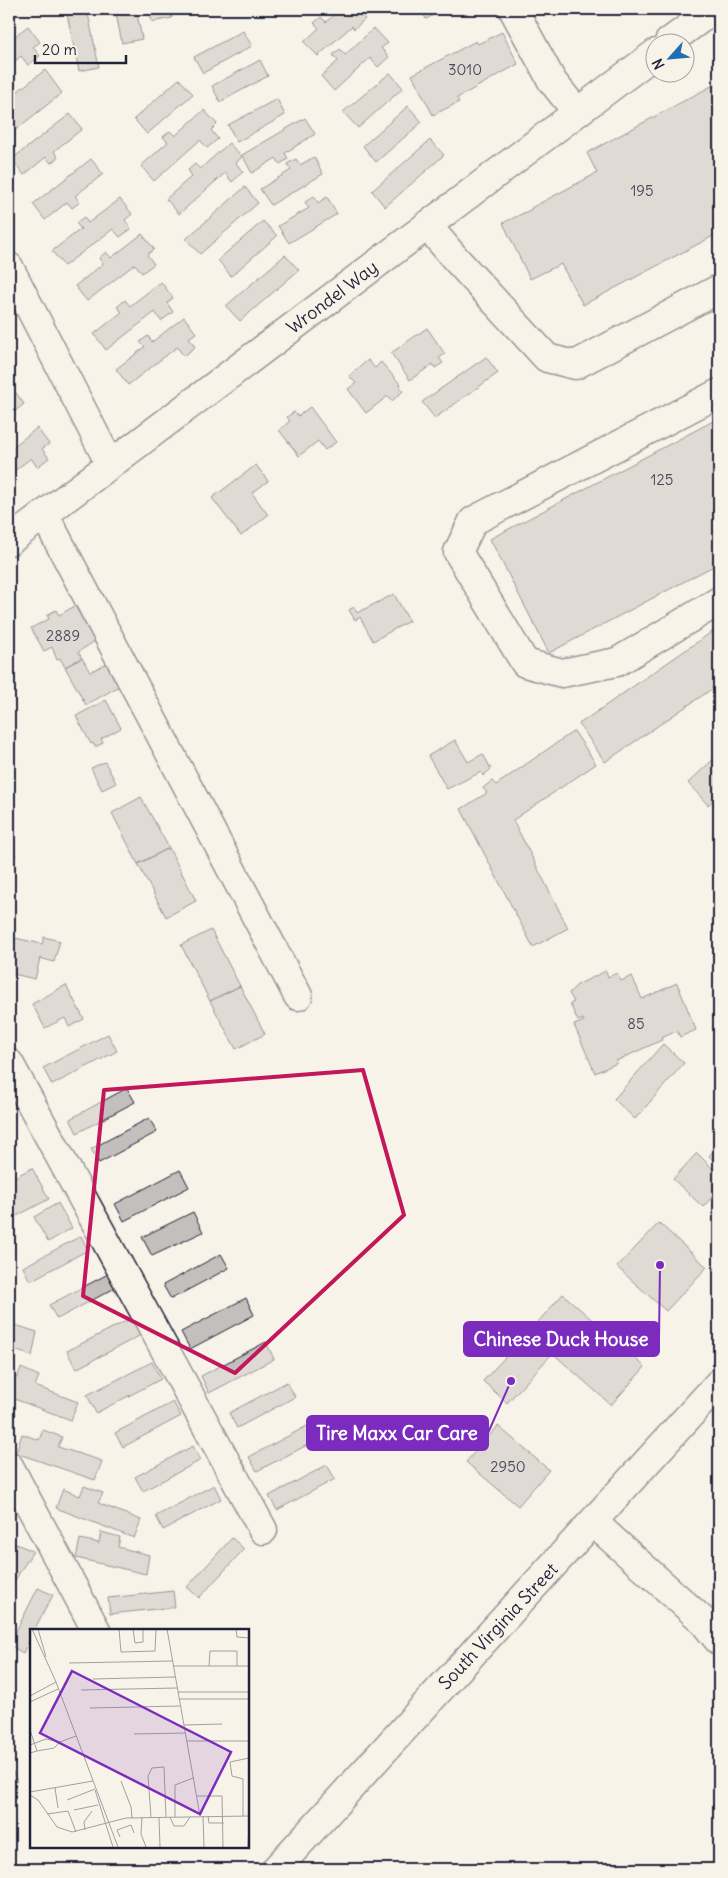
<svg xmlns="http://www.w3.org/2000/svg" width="728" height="1878" font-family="Delius,sans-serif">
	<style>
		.building { fill: #c2bfbd; stroke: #22223b }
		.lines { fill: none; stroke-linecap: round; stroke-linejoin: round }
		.minor-casing { stroke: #22223b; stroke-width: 31 }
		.major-casing { stroke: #22223b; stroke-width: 31 }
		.minor { stroke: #f7f3e8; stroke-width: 28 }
		.major { stroke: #f7f3e8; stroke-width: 28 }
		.marked { fill: none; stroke: #c2185b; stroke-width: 4; stroke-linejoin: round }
		.labels { text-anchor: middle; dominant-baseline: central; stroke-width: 4.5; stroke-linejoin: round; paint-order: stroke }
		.number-label { font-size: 15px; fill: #4a495c }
		.street-label { font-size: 18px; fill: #22223b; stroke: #f7f3e8 }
		.inset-road { fill: none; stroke: #a29fa3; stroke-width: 1 }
		.view { fill: #7b2cbf; fill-opacity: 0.15; stroke: #7b2cbf; stroke-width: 2.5 }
		.inset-edge { fill: none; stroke: #22223b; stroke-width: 2.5 }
		.leader { fill: none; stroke: #7b2cbf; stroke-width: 2 }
		.callout-dot { fill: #7b2cbf; stroke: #f7f3e8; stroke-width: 2 }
		.callout { fill: #7b2cbf; stroke: #7b2cbf; stroke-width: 2 }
		.callout-label { font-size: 19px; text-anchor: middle; font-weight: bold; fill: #fff }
	</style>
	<rect width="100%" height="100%" fill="#f7f3e8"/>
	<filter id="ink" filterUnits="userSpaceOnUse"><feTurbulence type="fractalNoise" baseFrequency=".02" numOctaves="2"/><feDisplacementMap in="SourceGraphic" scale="10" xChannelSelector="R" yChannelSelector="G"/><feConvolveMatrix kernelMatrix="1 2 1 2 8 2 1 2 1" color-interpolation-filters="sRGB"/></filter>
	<g filter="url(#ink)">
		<path class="building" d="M66 9H87L99 67 79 71Z
			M115 9H136L142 39 122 43Z
			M149 9H171L172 18 152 22Z
			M341 9H367L369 10 362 16 365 19 354 29 352 26 318 56 304 42 319 28 314 23 321 17 326 22Z
			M421 9H445L426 19Z
			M28 26 40 42 33 47 40 56 28 65 21 56 9 66V41Z
			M374 28 388 43 381 48 389 57 378 67 370 58 334 91 321 76 338 61 333 55 340 49 345 55Z
			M243 31 252 46 203 73 194 57Z
			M502 32 518 64 457 98 459 102 433 115 412 75 476 41 478 44Z
			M260 60 268 76 220 102 212 86Z
			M45 70 62 93 9 135V98Z
			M390 73 403 88 358 128 343 112Z
			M179 79 193 94 147 134 134 119Z
			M719 82V233L583 305 561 264 530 279 503 223 532 209 531 208 597 173 587 153Z
			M277 99 285 115 237 142 228 125Z
			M408 106 422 122 376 162 363 146Z
			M204 110 217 124 211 130 218 139 207 148 200 140 154 181 141 166 168 142 163 137 170 131 175 136Z
			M70 114 82 129 54 151 58 157 51 163 46 157 24 175 12 159Z
			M305 118 315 134 285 153 288 159 280 164 276 158 252 173 242 155Z
			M430 140 444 155 385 207 372 191Z
			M229 143 242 157 236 163 243 172 232 182 225 173 179 214 166 199 192 176 188 170 195 164 200 169Z
			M314 157 323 174 271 205 260 189 291 170 287 164 296 159 300 165Z
			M91 159 103 174 75 196 80 202 72 208 67 202 45 220 33 204Z
			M245 187 258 203 200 254 186 239Z
			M314 196 318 203 327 197 337 214 289 243 278 226 309 208 305 202Z
			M120 199 132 214 125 220 131 229 120 237 113 229 64 266 52 251 81 229 76 223 84 217 88 223Z
			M263 221 277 236 231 276 218 260Z
			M142 234 154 249 147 255 154 264 142 273 135 264 87 301 75 286 103 264 99 258 106 252 111 258Z
			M285 255 299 270 240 321 226 306Z
			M161 282 173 298 167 303 173 312 161 321 155 312 106 350 94 334 122 312 117 307 125 300 130 306Z
			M184 317 196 333 189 338 195 347 184 356 177 347 128 385 116 369 145 347 140 342 148 336 152 342Z
			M427 328 445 354 439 358 443 363 435 368 433 364 410 380 391 353Z
			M486 357 498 373 435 418 422 402Z
			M368 360 375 368 381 362 401 385 399 387 403 391 392 401 388 396 366 413 348 389 356 383 349 376Z
			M9 383 24 404 9 416Z
			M310 407 336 442 325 450 318 441 299 456 279 430 290 421 287 417 294 412 298 416Z
			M719 418V563L549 653 490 539Z
			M37 428 49 444 42 449 49 458 37 467 31 458 9 475V450Z
			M256 465 268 481 252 493 268 515 241 536 212 498Z
			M394 594 409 621 373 641 360 617 355 620 349 610 354 607 357 613Z
			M75 606 95 641 78 652 82 658 65 667 60 658 57 660 52 647 44 651 31 628 49 619 47 615 56 610 59 615Z
			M719 627V684L605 762 579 724Z
			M82 658 90 672 109 662 121 685 86 705 65 667Z
			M106 700 121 728 101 739 103 743 95 747 93 743 91 744 76 716Z
			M574 731 596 764 513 820 568 928 533 947 461 809 487 793 483 788 492 781 496 785Z
			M455 740 468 762 483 754 491 769 483 776 481 772 447 789 428 756Z
			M719 754V795L708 805 688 783Z
			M105 762 116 783 102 790 91 768Z
			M141 797 169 848 138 864 112 813Z
			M9 841 16 855 9 859Z
			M169 848 196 901 166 917 138 864Z
			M211 930 240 986 210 1001 181 945Z
			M44 937 60 941 54 962 40 958 35 979 9 973V956L11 957 15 938 42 944Z
			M606 971 608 977 617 973 621 981 632 976 642 999 677 983 696 1030 680 1037 677 1031 661 1038 662 1040 616 1061 617 1063 595 1073 574 1025 584 1021 583 1019 578 1021 570 1004 574 1002 569 993 577 985Z
			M66 985 84 1019 69 1027 65 1018 45 1028 32 1004Z
			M240 986 265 1034 236 1049 210 1001Z
			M108 1034 117 1051 52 1085 43 1068Z
			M663 1044 684 1063 635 1119 614 1099Z
			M127 1088 135 1102 77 1133 70 1119Z
			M149 1118 157 1132 99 1163 91 1149Z
			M719 1145V1166L709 1156Z
			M697 1153 719 1175V1189L703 1207 673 1179Z
			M32 1168 49 1199 9 1220V1180Z
			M180 1170 189 1187 124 1221 115 1204Z
			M58 1203 72 1228 48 1242 34 1217Z
			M193 1212 203 1232 152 1256 142 1237Z
			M659 1223 707 1267 666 1311 617 1267Z
			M81 1236 88 1250 30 1281 23 1267Z
			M221 1254 229 1268 171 1299 163 1285Z
			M108 1274 115 1288 57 1319 49 1305Z
			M563 1294 645 1367 611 1405 529 1332Z
			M246 1298 254 1315 190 1349 181 1332Z
			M132 1318 141 1335 76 1369 67 1351Z
			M9 1323 37 1332 32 1356 9 1348Z
			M518 1325 550 1356 507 1403 483 1381 520 1341 511 1333Z
			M266 1342 274 1359 209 1393 201 1376Z
			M152 1362 161 1379 96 1413 87 1395Z
			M21 1368 39 1376 35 1386 78 1402 71 1420 9 1397V1375L17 1378Z
			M287 1382 295 1397 237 1428 229 1413Z
			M173 1402 181 1416 123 1447 115 1433Z
			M307 1426 315 1441 257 1471 249 1457Z
			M498 1426 549 1470 518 1506 466 1462 480 1446 475 1442 484 1432 489 1436Z
			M43 1430 62 1437 58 1447 102 1461 95 1480 16 1453 22 1434 39 1440Z
			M193 1446 201 1460 143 1491 135 1477Z
			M327 1465 335 1479 277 1510 269 1496Z
			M214 1485 221 1499 163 1530 156 1516Z
			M84 1486 103 1493 98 1503 141 1520 134 1538 56 1508 63 1489 80 1496Z
			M101 1532 120 1537 118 1547 149 1555 146 1574 76 1558 80 1539 99 1543Z
			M232 1538 244 1549 199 1598 187 1587Z
			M9 1541 33 1551 9 1590Z
			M38 1588 53 1595 34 1630H31V1636L23 1653 9 1645Z
			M173 1591 175 1607 110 1614 108 1598Z
			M9 1764 17 1781 9 1785Z"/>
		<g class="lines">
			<defs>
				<path id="minor" d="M513 9 552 81 577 112
					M669 42 714 9
					M427 225 454 257 547 358 575 365 719 289
					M9 267 110 464
					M719 393 473 521 458 552 525 663 562 673 617 662 719 601
					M44 514 298 996
					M9 541 656 53
					M9 1063 263 1530
					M9 1466 96 1630
					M593 1522 701 1619 719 1641"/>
				<path id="major" d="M276 1869 719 1383"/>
			</defs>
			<use href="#minor" class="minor-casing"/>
			<use href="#major" class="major-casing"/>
			<use href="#minor" class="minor"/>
			<use href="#major" class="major"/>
		</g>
	</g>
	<path d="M0 0H728V1878H0ZM363 1070 404 1215 235 1373 83 1296 104 1090Z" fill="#f7f3e8" fill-opacity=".55" fill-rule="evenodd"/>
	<path class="marked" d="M363 1070 404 1215 235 1373 83 1296 104 1090Z"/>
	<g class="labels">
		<g class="number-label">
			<text x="465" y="69">3010</text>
			<text x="642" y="190">195</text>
			<text x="662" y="479">125</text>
			<text x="63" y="635">2889</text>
			<text x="636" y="1023">85</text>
			<text x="508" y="1466">2950</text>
		</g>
		<g class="street-label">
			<text transform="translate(332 297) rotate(-37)">Wrondel Way</text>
			<text transform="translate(498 1626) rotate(-47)">South Virginia Street</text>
		</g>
	</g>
	<g transform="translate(30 1629)">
		<rect width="219" height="219" fill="#f7f3e8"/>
		<path class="inset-road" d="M2 0 26 53 88 218M8 0 16 28M89 0 91 23 125 22 126 0M103 0 105 14 113 13V0M137 0 170 187M206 0 207 8 219 9M39 34 142 32M143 37H219M179 37 180 22H207V37M63 50 145 48M51 61 147 59M148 63H219M0 67 26 53M149 70H219M0 73 28 60M60 79 150 77M154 96 192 95M0 101 7 122 0 124M104 105 155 104M157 112H219M0 116 16 110 30 113M7 122 24 119 30 113 46 107M91 152 101 178 102 189M25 159 28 179M65 161 83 218M0 163 63 152M0 166 8 171 27 198 42 203 96 189 219 187M167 167H192L193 218M37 171 65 160M44 181 68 176M17 185 38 182 46 203M173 187 174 218M178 187 179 194H194M213 187V150L202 147 200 133 219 129M112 188 111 205 116 218M121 188 118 147 122 139 134 138 136 188M129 188 130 218M140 188 144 197H154L160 188M145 188V156L163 149M55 201 54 193 62 182M90 208 87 201 101 196 104 204M218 218 219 189"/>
		<path class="view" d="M42 42 201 123 170 185 10 104Z"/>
		<rect width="219" height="219" class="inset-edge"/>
	</g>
	<path class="leader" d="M660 1265L659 1339M511 1381L488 1433"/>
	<g class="callout-dot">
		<circle cx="660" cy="1265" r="5"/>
		<circle cx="511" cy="1381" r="5"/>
	</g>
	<g class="callout">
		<rect x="464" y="1322" width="195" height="34" rx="5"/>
		<rect x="307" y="1416" width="181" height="34" rx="5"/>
	</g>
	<g class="callout-label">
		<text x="561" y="1346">Chinese Duck House</text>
		<text x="397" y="1440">Tire Maxx Car Care</text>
	</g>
	<rect width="728" height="1878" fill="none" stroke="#f7f3e8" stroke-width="30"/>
	<rect x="15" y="15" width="698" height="1848" fill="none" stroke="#22223b" stroke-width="2" filter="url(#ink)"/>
	<g transform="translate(670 58) rotate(243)"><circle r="24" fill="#f7f3e8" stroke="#a29fa3"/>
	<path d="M0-4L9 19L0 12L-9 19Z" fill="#1f6fb2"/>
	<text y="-8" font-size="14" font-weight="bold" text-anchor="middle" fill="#22223b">N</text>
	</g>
	<path d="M35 55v8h91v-8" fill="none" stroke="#22223b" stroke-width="2.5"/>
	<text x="42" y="55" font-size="15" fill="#22223b" stroke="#f7f3e8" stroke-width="4" paint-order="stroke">20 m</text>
</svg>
